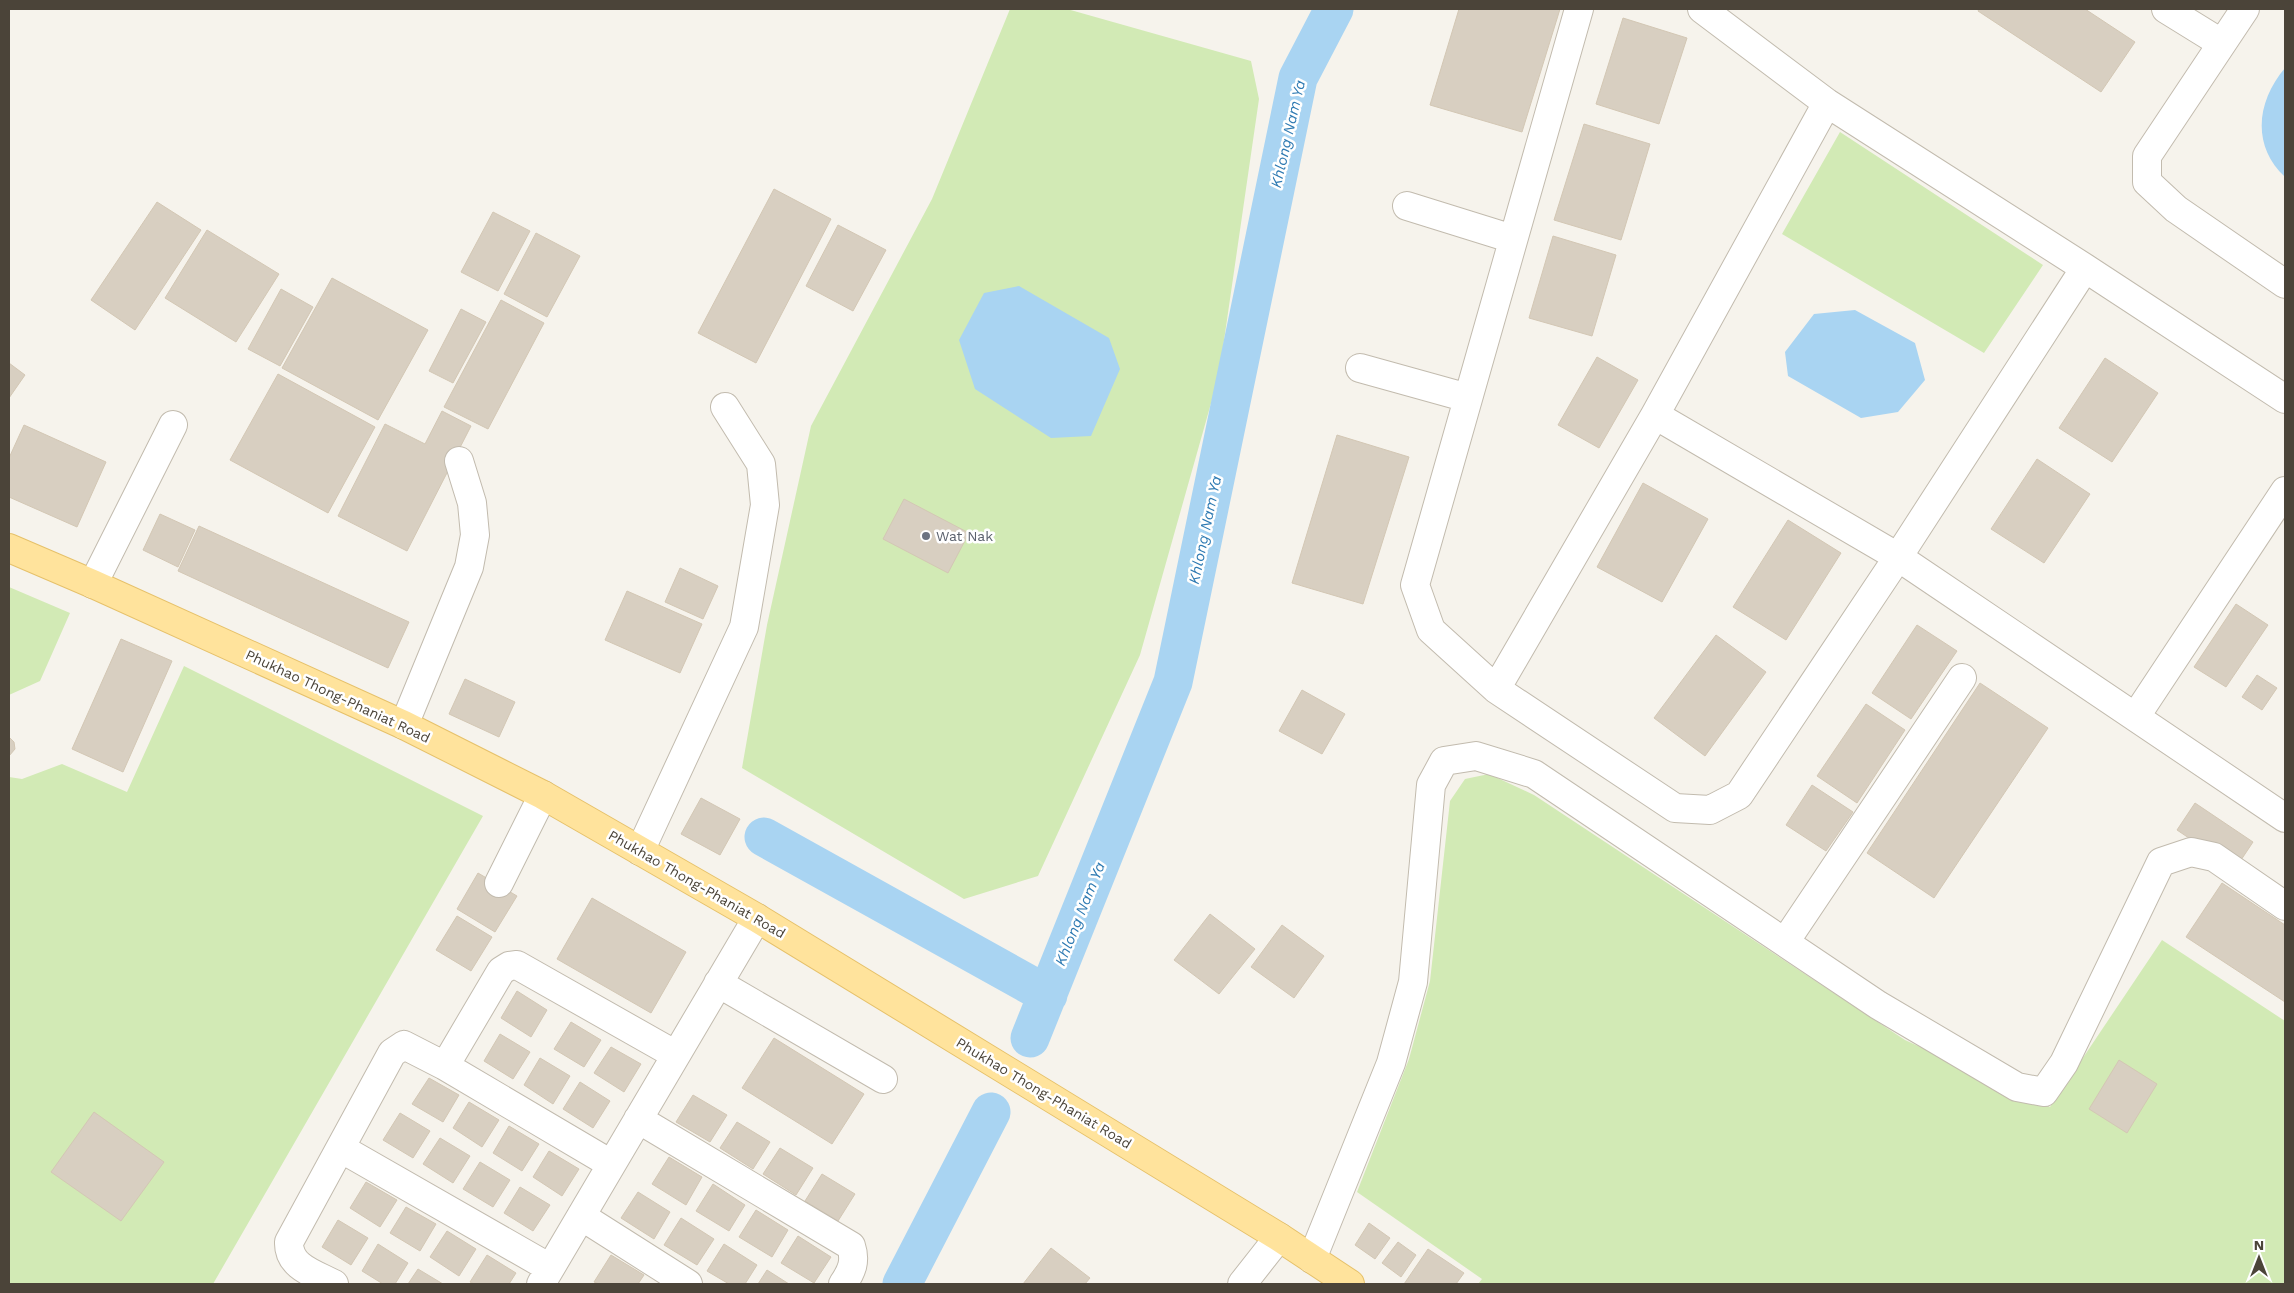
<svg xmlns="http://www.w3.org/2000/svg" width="2294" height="1293" font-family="'Work Sans',sans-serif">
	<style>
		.green { fill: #d2eab5 }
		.water { fill: #a9d4f2 }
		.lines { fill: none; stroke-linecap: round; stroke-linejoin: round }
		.canal { stroke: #a9d4f2; stroke-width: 39 }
		.building { fill: #d8cfc1; stroke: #d3c7b4 }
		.minor-casing { stroke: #c2bbae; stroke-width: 30 }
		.major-casing { stroke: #e6c16a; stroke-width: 30 }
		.minor { stroke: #fff; stroke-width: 28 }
		.major { stroke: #ffe39c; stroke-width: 28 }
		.worship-dot { fill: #6b7280; stroke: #fff; stroke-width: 2 }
		.labels { text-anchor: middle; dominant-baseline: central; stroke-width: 5; stroke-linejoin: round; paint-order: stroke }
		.worship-label { font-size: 14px; fill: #5b616d; stroke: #fff; text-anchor: start }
		.street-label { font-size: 14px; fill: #4b4439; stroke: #fff }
		.water-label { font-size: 15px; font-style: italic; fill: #2e7ab2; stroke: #fff }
	</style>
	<rect width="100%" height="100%" fill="#f6f3ec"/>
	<path class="green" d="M1010 9H1067L1251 61 1259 99 1219 375 1140 655 1038 876 964 899 742 768 767 625 811 426 932 199Z
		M1840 132 2043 265 1984 353 1782 234Z
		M9 587 70 613 40 681 9 695Z
		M184 666 483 816 213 1284H9V777L22 779 62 764 127 792Z
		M1489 774 1534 795 1905 1040 2050 1107 2162 940 2285 1021V1284H1478L1482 1279 1357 1192 1409 1059 1430 981 1450 801 1465 779Z"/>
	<path class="water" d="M2285 68V177C2251 145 2257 101 2285 68Z
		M1019 286 1109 338 1120 369 1091 436 1051 438 975 389 959 340 984 293Z
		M1855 310 1915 343 1925 380 1898 412 1861 418 1788 376 1785 352 1814 314Z"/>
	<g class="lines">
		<path class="canal" d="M764 837 1048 995
			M1030 1038 1173 682 1298 78 1334 9
			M902 1284 991 1112"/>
	</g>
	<path class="building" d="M1459 9H1560L1522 132 1430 105Z
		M1979 9H2085L2135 42 2101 92 1978 11Z
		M1623 18 1687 38 1659 124 1596 104Z
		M1584 124 1650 144 1621 240 1554 220Z
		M774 189 831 219 756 363 698 333Z
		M157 202 201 230 135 330 91 300Z
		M493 212 530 231 498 291 461 272Z
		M838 225 886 250 853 311 806 286Z
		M207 230 279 274 236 342 165 298Z
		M536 233 580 256 547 317 504 294Z
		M1553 236 1616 255 1592 336 1529 318Z
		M332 278 428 330 378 420 282 368Z
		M281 289 313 307 280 366 248 349Z
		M501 300 544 323 488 429 444 407Z
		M461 309 486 322 453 383 429 371Z
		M1597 357 1638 380 1599 448 1558 425Z
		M2105 358 2158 393 2112 462 2059 428Z
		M9 363 25 375 9 398Z
		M278 374 375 427 328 513 230 460Z
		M442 411 471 426 407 551 338 516 385 424 425 444Z
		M24 425 106 462 77 527 9 497V458Z
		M1337 435 1409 457 1363 604 1292 583Z
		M2037 459 2090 494 2044 563 1991 529Z
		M1643 483 1708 519 1662 602 1597 567Z
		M904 499 969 533 948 573 883 539Z
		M160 514 195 530 178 567 143 550Z
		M1788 520 1841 553 1786 640 1733 607Z
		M199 526 409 622 388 668 178 571Z
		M680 568 718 586 703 619 665 602Z
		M627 591 702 624 680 673 605 640Z
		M2236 604 2268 625 2226 687 2194 667Z
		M1917 625 1957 651 1911 719 1872 693Z
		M1716 635 1766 672 1705 756 1654 718Z
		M121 639 172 661 123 772 72 749Z
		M2257 675 2277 688 2262 710 2242 697Z
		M465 679 515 702 499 737 449 714Z
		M1980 683 2048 728 1934 898 1867 853Z
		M1302 690 1345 714 1322 754 1279 731Z
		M1866 704 1905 730 1857 803 1817 776Z
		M9 737 14 742 15 749 9 756Z
		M1812 785 1853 812 1826 851 1786 825Z
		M701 798 740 819 720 855 681 834Z
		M2195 803 2253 842 2235 869 2177 830Z
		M478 873 517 896 495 932 457 909Z
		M2222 883 2285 925V1002L2186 937Z
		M592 898 686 952 651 1013 557 959Z
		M1210 914 1255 949 1219 994 1174 960Z
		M457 916 492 937 471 971 436 950Z
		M1282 925 1324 956 1294 998 1251 967Z
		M517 991 547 1010 531 1037 501 1018Z
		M571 1022 601 1040 584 1067 554 1049Z
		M500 1034 530 1052 513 1079 484 1061Z
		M774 1038 864 1094 832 1144 742 1088Z
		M611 1047 641 1064 624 1092 594 1073Z
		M540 1058 570 1076 553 1104 524 1085Z
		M2119 1060 2157 1084 2127 1133 2089 1109Z
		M429 1078 459 1095 443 1122 412 1104Z
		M580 1082 610 1101 593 1128 563 1109Z
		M693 1095 727 1115 710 1142 676 1122Z
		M469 1102 499 1120 482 1147 453 1128Z
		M94 1112 164 1162 121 1221 51 1172Z
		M400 1113 430 1131 413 1158 383 1140Z
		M737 1122 770 1142 753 1169 720 1148Z
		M509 1126 539 1144 522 1171 493 1153Z
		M440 1138 470 1156 453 1183 423 1164Z
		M780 1148 813 1168 796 1195 763 1174Z
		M549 1151 579 1169 562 1196 533 1177Z
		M669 1157 702 1177 686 1205 652 1184Z
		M480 1162 510 1180 493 1207 463 1189Z
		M822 1174 855 1194 838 1221 805 1201Z
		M366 1182 397 1200 380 1227 350 1208Z
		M713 1184 745 1205 729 1231 696 1211Z
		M520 1187 550 1205 533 1231 504 1213Z
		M638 1192 670 1212 654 1239 621 1218Z
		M406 1207 436 1224 420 1251 390 1233Z
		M756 1210 788 1230 772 1257 739 1237Z
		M681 1218 714 1239 697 1265 664 1245Z
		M338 1220 368 1238 351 1265 322 1247Z
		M1369 1223 1390 1238 1375 1259 1355 1245Z
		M447 1231 476 1249 459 1276 430 1257Z
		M798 1236 831 1257 814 1283 781 1263Z
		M1398 1242 1416 1255 1401 1277 1382 1263Z
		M378 1244 408 1263 395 1284H383L362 1271Z
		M724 1244 757 1265 745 1284H729L707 1271Z
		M1051 1248 1090 1278 1085 1284H1023Z
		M1428 1249 1464 1273 1456 1284H1404Z
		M487 1255 516 1273 509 1284H474L470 1282Z
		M611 1255 644 1275 638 1284H599L594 1282Z
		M418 1269 443 1284H408Z
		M767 1270 789 1284H758Z"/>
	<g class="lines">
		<defs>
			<path id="minor" d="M1579 9 1415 585 1431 630 1496 689 1675 808 1710 810 1739 795 1898 557 2085 268
				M1702 9 1827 103 2085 268 2285 399
				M2166 9 2221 43
				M2245 9 2147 156V182L2176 209 2285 284
				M1407 206 1513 239
				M1360 368 1468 398
				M1655 415 1898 557 2285 818
				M93 584 173 425
				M1496 689 1655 415 1827 103
				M2136 716 2285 491
				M404 725 469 567 475 535 472 503 459 461
				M640 851 744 627 765 505 761 464 725 407
				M499 883 543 795
				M1785 942 1962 678
				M718 983 883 1079
				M445 1066 501 971 509 966 517 965 676 1055
				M638 1119 851 1246C856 1261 852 1271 843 1284
				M342 1149 550 1268
				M581 1216 688 1284
				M1312 1259 1391 1063 1413 982 1431 785 1444 761 1476 756 1534 774 1878 1005 2017 1087 2044 1092 2064 1063 2161 862 2191 852 2214 857 2285 906
				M334 1284C315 1274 288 1267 289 1242L392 1053 404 1045 445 1066 611 1164
				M541 1284 757 918
				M1242 1284 1279 1237"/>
			<path id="major" d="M9 548 93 584 404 725 543 795 757 918 1279 1237 1350 1284"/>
		</defs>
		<use href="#minor" class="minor-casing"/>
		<use href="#major" class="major-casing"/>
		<use href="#minor" class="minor"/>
		<use href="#major" class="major"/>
	</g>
	<circle class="worship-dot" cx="926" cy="536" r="5"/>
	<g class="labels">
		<g class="worship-label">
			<text x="936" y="536">Wat Nak</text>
		</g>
		<g class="street-label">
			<text transform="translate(338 696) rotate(25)">Phukhao Thong-Phaniat Road</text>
			<text transform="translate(697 884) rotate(30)">Phukhao Thong-Phaniat Road</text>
			<text transform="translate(1044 1093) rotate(31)">Phukhao Thong-Phaniat Road</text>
		</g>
		<g class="water-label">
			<text transform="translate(1288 134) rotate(-77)">Khlong Nam Ya</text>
			<text transform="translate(1205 530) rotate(-78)">Khlong Nam Ya</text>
			<text transform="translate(1080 914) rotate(-68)">Khlong Nam Ya</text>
		</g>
	</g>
	<rect width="2294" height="1293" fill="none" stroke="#4b4439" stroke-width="20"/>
	<g transform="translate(2259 1258)" stroke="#ffffff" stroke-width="4" paint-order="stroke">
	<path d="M0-4L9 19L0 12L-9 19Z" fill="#4b4439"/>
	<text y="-8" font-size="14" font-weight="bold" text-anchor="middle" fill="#4b4439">N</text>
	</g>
</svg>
